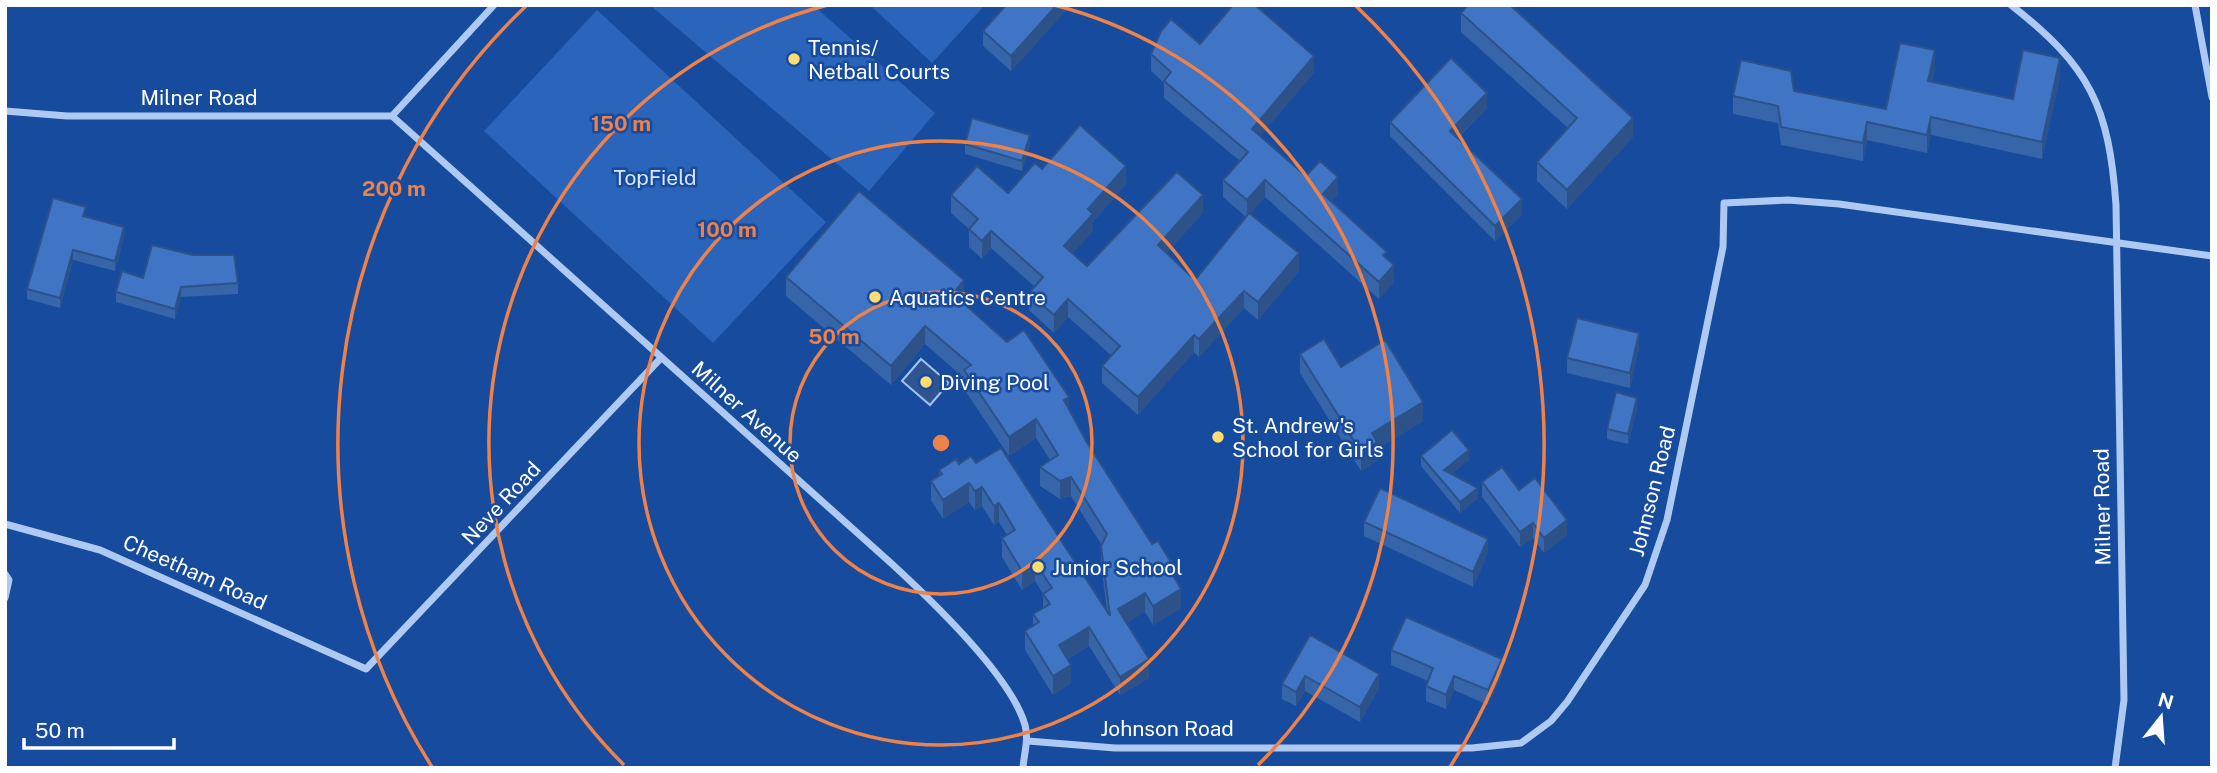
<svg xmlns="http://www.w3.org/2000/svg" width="2217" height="773" font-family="'Public Sans',sans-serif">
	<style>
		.green { fill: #2a65bb }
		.water { fill: #2e5491; stroke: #a1c4f5; stroke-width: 2 }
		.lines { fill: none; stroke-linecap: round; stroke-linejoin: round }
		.street { stroke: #aecaf3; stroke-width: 7 }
		.wall { fill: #3665a9 }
		.shaded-wall { fill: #2c5289 }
		.building { fill: #3f75c4; stroke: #2c5289; stroke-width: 2 }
		.ring { fill: none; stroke: #ee8249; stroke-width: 3.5 }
		.poi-dot { fill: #ffdc70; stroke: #174b9d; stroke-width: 2.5 }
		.labels { text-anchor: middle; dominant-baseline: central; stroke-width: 5; stroke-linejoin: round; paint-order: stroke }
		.poi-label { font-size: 21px; fill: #fff; stroke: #174b9d; text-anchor: start }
		.street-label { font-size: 21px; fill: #fff; stroke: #174b9d }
		.park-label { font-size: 21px; fill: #d7e6fd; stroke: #174b9d }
		.centre { fill: #ee8249; stroke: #174b9d; stroke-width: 3.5 }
		.ring-label { font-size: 21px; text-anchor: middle; font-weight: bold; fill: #ee8249; stroke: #174b9d; stroke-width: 5; stroke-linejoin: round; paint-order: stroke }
	</style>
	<rect width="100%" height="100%" fill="#174b9d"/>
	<path class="green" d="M650 5H813L935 113 869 191Z
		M870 5H985L932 63Z
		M597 10 826 222 713 343 484 131Z"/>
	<path class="water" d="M921 359 949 383 930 405 902 381Z"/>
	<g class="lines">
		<path class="street" d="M2011 5C2090 67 2109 106 2116 205L2124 700 2115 768
			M2195 5 2212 97
			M5 111 67 116H392
			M392 116 892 564C930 599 1011 676 1025 725 1029 740 1024 753 1023 768
			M392 116 494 5
			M5 524 100 550 366 669 660 359
			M5 574 9 580 5 598
			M1028 741 1115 748H1472L1521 743 1551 721 1567 702 1645 585 1667 520 1723 247 1724 203 1788 200 1839 204 2212 256"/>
	</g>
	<path class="wall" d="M1069 5V7L1011 71 983 46V31Z
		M1461 13 1633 137 1567 209 1537 181V162L1568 128 1461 32Z
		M1200 44 1314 73 1260 136 1306 176 1338 194 1331 202 1387 258 1394 282 1379 299 1265 197 1250 214 1299 271 1258 320 1244 308 1199 357 1194 352 1138 415 1102 383V366L1112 356 1068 317 1054 333 1029 310V293L1035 287 991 248 982 259 969 247V229L951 213V195L1008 193 1042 169 1126 184 1093 222V231L1073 253 1087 266 1203 213 1166 253 1195 280 1246 217 1223 197V180L1240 161 1164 98V83L1151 71V54Z
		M1935 68 1932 81 2013 99 2060 76 2042 159 1931 135 1927 153 1867 140 1863 161 1781 145 1778 123 1733 114V96L1886 109Z
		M1487 108 1458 138 1522 214 1495 241 1390 136V122Z
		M965 144 1030 145 1022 171 965 154Z
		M86 217 124 237 115 271 73 260 60 308 27 299V289Z
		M786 277 964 299 962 302 1069 410 1086 441 1175 579 1181 608 1153 625 1145 612 1126 623 1149 678 1120 695 1089 646 1068 659 1071 683 1053 695 1025 650V631L1033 626V614L1043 608V594L1035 581 1022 590 1002 557V538L1007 535 999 522 994 525 982 506 975 510 969 502 943 519 931 500V481L939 476V470L959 464 976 463 1107 611 1101 565V544L1071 496 1060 499 1040 486V467L1050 460 1036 438 1009 456 964 389V378L925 344 891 385 786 296Z
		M143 278 238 283V294L181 297 175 319 116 302V292Z
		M1639 348 1630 388 1567 373V358Z
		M1300 354 1341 367 1423 421 1377 449V461L1361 471 1300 373Z
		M1637 408 1628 444 1607 439V429Z
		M1421 456 1469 460 1451 474 1478 498 1460 513 1421 466Z
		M1482 482 1519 490 1567 535 1544 553 1533 538 1520 547 1482 497Z
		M1364 522 1488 553 1473 587 1364 536Z
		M1310 635 1379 688 1360 722 1305 691 1296 706 1282 699V684Z
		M1391 650 1502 674 1488 705 1454 690 1446 709 1426 701V686L1428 681 1391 665Z"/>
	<path class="shaded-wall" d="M1057 5H1069V7L1011 71V56Z
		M1935 50V68L1928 98V81Z
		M1314 56V73L1252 146V129Z
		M2060 58V76L2042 159V142Z
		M1487 93V108L1450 145V131Z
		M1931 117V135L1927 153V135Z
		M1633 118V137L1567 209V190Z
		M1867 122V140L1863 161V143Z
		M1030 135V145L1022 171V161Z
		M1126 166V184L1093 222V231L1064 263V246L1088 209Z
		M1338 177V194L1323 211V194Z
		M1265 180V197L1247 218V200Z
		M1203 195V213L1158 263V245Z
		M1522 199V214L1495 241V226Z
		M124 227V237L115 271V261Z
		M991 231V248L982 259V241Z
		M73 250V260L60 308V298Z
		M1299 253V271L1258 320V302Z
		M1394 265V282L1379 299V282Z
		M964 280V299L953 313V294Z
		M181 287V297L175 319V309Z
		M1244 291V308L1199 357V339Z
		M1068 299V317L1054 333V315Z
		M925 326V344L891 385V366Z
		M1639 333V348L1630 388V373Z
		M1194 335V352L1138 415V397Z
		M1069 397V416L1064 400Z
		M1637 398V408L1628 444V434Z
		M1423 402V421L1377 449V461L1361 471V452L1372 433Z
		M1036 419V438L1009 456V437Z
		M1469 450V460L1444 480V470Z
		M1071 477V496L1060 499V481Z
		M969 483V502L943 519V500Z
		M982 487V506L975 510V491Z
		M1478 488V498L1460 513V502Z
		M999 503V522L994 525V506Z
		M1567 520V535L1544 553V538Z
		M1533 523V538L1520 547V532Z
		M1488 539V553L1473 587V572Z
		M1035 562V581L1022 590V571Z
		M1175 569V588L1171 572Z
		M1181 589V608L1153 625V606Z
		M1145 593V612L1118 628V609Z
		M1089 627V646L1059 664V645Z
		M1149 659V678L1120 695V677Z
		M1502 659V674L1488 705V690Z
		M1071 665V683L1053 695V676Z
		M1379 674V688L1360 722V707Z
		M1305 676V691L1296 706V692Z
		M1454 676V690L1446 709V695Z"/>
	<path class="building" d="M1006 5H1057L1011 56 983 31Z
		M1233 5H1255L1314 56 1252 129 1306 176 1320 161 1338 177 1323 194 1387 252 1383 255 1394 265 1379 282 1265 180 1247 200 1223 180 1248 152 1164 81 1171 72 1151 54 1161 31 1171 19 1200 44Z
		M1468 5H1510L1633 118 1567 190 1537 162 1577 118 1461 13Z
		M1900 43 1935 50 1928 81 2013 99 2023 50 2060 58 2042 142 1931 117 1927 135 1867 122 1863 143 1781 127 1778 106 1733 96 1741 60 1791 71 1794 91 1886 109Z
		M1451 58 1487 93 1450 131 1522 199 1495 226 1390 122Z
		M972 118 1030 135 1022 161 965 144Z
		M1080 125 1126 166 1088 209 1093 214 1064 246 1087 266 1177 172 1203 195 1158 245 1195 280 1249 213 1299 253 1258 302 1244 291 1199 339 1194 335 1138 397 1102 366 1120 346 1068 299 1054 315 1029 293 1043 277 991 231 982 241 969 229 978 219 951 195 977 166 1008 193 1035 163 1042 169Z
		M859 191 964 280 953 294 1007 342 1024 330 1069 397 1064 400 1086 441 1152 544 1158 541 1175 569 1171 572 1181 589 1153 606 1145 593 1118 609 1149 659 1120 677 1089 627 1059 645 1071 665 1053 676 1025 631 1039 622 1033 614 1050 604 1043 594 1052 588 1035 562 1022 571 1002 538 1015 530 999 503 994 506 982 487 975 491 969 483 943 500 931 481 942 474 939 470 956 459 959 464 971 456 976 463 1001 448 1110 616 1101 546 1107 534 1071 477 1060 481 1040 467 1058 455 1036 419 1009 437 964 370 971 365 925 326 891 366 786 277Z
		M53 198 86 207 83 216 124 227 115 261 73 250 60 298 27 289Z
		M152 245 193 255H234L238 283 181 287 175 309 116 292 122 271 143 278Z
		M1577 318 1639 333 1630 373 1567 358Z
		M1324 339 1341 367 1385 340 1423 402 1372 433 1377 442 1361 452 1300 354Z
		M1616 392 1637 398 1628 434 1607 429Z
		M1452 430 1469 450 1444 470 1478 488 1460 502 1421 456Z
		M1502 467 1519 490 1535 478 1567 520 1544 538 1533 523 1520 532 1482 482Z
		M1380 488 1488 539 1473 572 1364 522Z
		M1406 617 1502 659 1488 690 1454 676 1446 695 1426 686 1433 668 1391 650Z
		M1310 635 1379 674 1360 707 1305 676 1296 692 1282 684Z"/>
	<g class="ring">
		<circle cx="941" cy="443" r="151"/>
		<circle cx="941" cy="443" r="302"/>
		<path d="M624 765A452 452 0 0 1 828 5M1054 5A452 452 0 0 1 1258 765"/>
		<path d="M432 767A603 603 0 0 1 526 6M1356 6A603 603 0 0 1 1450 767"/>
	</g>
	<g class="poi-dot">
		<circle cx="794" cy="59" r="7"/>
		<circle cx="875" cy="297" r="7"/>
		<circle cx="926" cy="382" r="7"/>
		<circle cx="1218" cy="437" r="7"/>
		<circle cx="1038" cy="567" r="7"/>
	</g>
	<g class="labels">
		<g class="poi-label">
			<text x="808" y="47">Tennis/<tspan x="808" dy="24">Netball Courts</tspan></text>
			<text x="889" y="297">Aquatics Centre</text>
			<text x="940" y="382">Diving Pool</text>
			<text x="1232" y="425">St. Andrew's<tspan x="1232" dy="24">School for Girls</tspan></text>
			<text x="1052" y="567">Junior School</text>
		</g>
		<g class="street-label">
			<text x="199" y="97">Milner Road</text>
			<text transform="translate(747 412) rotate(42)">Milner Avenue</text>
			<text transform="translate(1652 491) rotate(-76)">Johnson Road</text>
			<text transform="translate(501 503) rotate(-47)">Neve Road</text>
			<text transform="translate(2102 507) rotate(-91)">Milner Road</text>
			<text transform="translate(195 572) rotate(24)">Cheetham Road</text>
			<text x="1167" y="728">Johnson Road</text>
		</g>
		<g class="park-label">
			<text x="655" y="177">TopField</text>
		</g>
	</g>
	<circle cx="941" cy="443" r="10" class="centre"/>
	<g class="ring-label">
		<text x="621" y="131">150 m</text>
		<text x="394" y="196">200 m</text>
		<text x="727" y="237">100 m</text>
		<text x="834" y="344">50 m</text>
	</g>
	<rect width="2217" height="773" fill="none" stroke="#ffffff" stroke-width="14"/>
	<g transform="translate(2161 717) rotate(17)" stroke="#174b9d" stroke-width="5" paint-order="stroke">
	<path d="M0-5L12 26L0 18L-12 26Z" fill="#ffffff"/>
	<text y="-10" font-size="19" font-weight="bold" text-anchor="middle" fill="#ffffff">N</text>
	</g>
	<path d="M24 738v10h150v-10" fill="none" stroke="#ffffff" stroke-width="3.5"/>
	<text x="35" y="738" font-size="21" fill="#ffffff" stroke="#174b9d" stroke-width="5" paint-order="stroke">50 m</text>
</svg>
